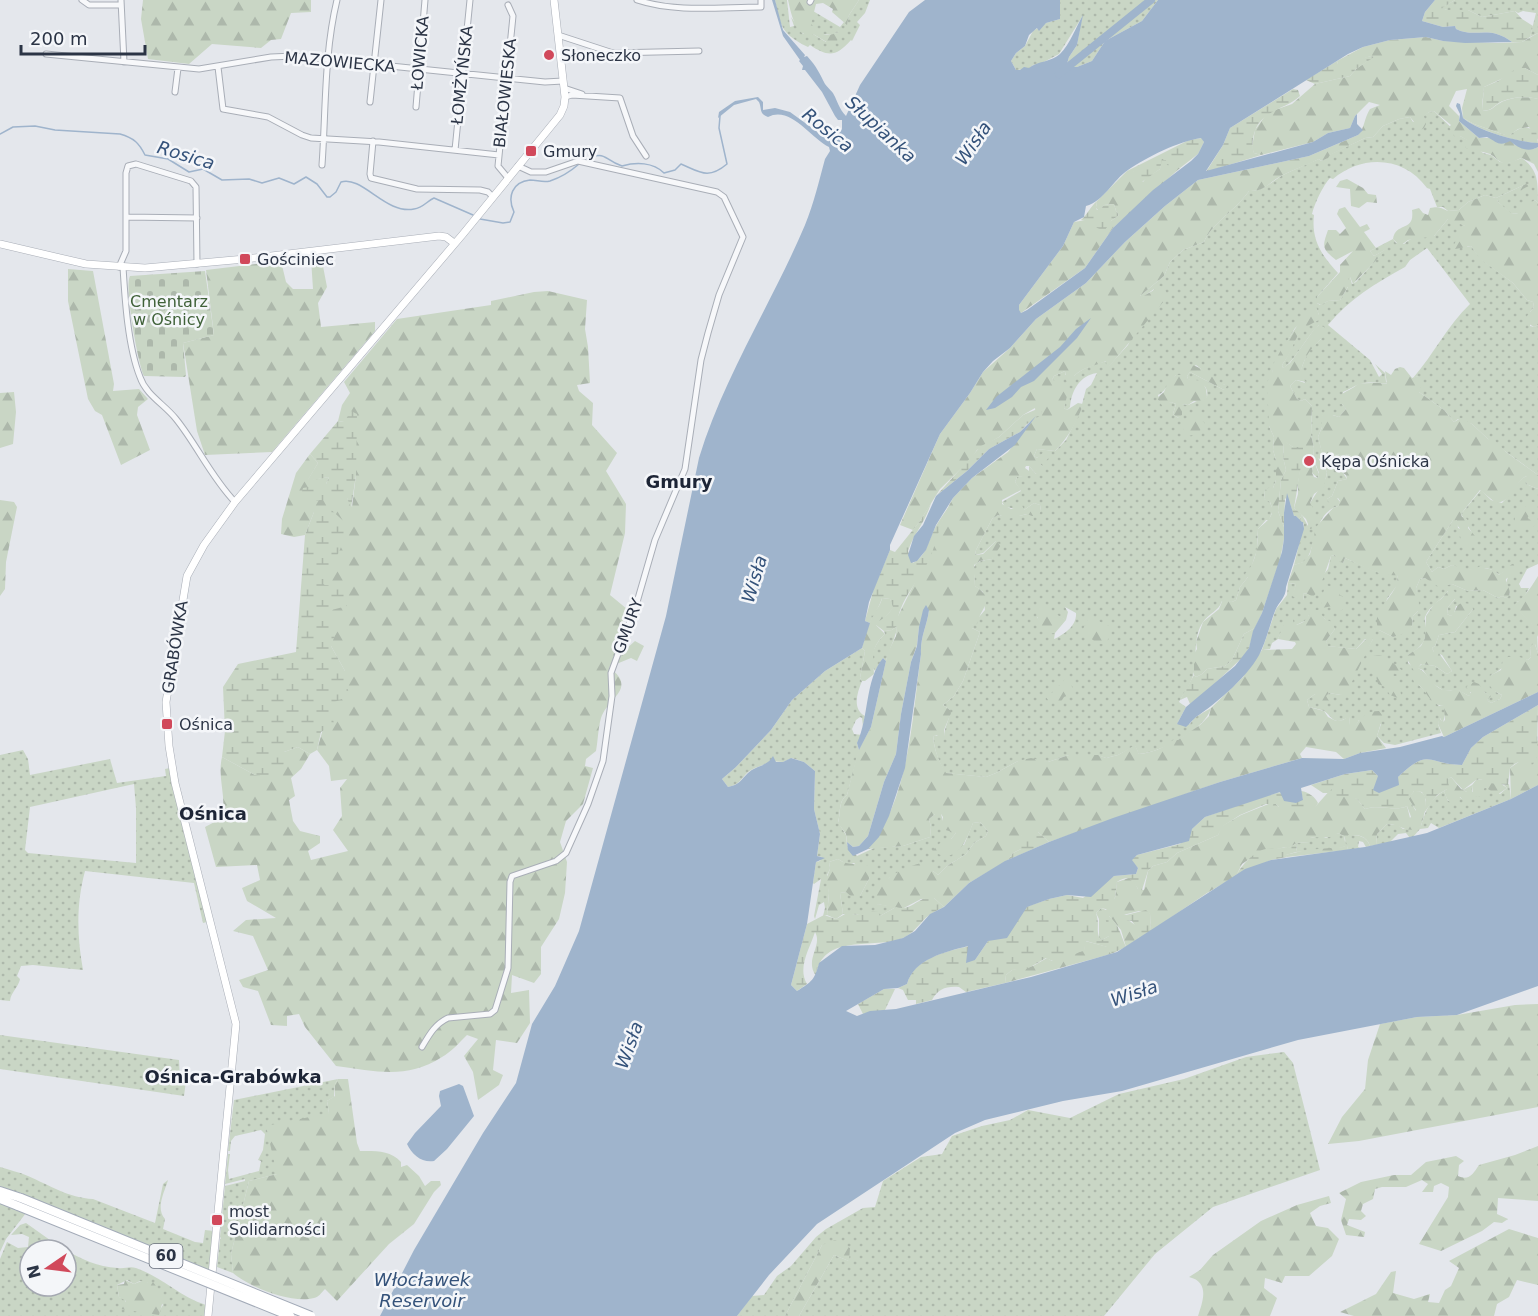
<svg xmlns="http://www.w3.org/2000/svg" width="1538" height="1316" font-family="'DejaVu Sans',sans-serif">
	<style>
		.grass { fill: url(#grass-dots); fill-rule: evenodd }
		.forest { fill: url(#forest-firs) }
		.wetland { fill: url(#wetland-marsh) }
		.cemetery { fill: url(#cemetery-stones) }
		.water { fill: #9fb4cc; fill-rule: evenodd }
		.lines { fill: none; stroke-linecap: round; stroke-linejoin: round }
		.stream { stroke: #9fb4cc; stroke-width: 1.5 }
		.river { stroke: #9fb4cc; stroke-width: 8 }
		.street-casing { stroke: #a9aeb7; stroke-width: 7 }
		.secondary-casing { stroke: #a9aeb7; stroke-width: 8 }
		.primary-casing { stroke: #a3abb8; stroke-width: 10 }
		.street { stroke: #f7f8fa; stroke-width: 5 }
		.secondary { stroke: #fff; stroke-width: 7 }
		.primary { stroke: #fff; stroke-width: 8 }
		.primary-bridge-casing { stroke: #a3abb8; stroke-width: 10; stroke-linecap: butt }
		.primary-bridge { stroke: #fff; stroke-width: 8 }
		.poi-dot { fill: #d1495b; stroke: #f4f6f9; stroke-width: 2 }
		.labels { text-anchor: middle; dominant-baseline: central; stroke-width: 5; stroke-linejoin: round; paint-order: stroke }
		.shield { fill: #f4f6f9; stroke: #676e7b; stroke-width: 1.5 }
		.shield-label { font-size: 15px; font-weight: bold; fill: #2b3445 }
		.street-label { font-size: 16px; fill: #2b3445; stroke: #f4f6f9 }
		.poi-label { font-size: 16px; fill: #2b3445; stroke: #f4f6f9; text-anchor: start }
		.park-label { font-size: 16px; fill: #3f6138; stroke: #f4f6f9 }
		.water-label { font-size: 18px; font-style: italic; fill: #34527a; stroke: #f4f6f9 }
		.neighbourhood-label { font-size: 18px; font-weight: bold; fill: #1d2536; stroke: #f4f6f9 }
	</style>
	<defs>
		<pattern id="grass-dots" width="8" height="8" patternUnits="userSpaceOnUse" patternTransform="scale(1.5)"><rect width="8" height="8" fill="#c9d6c5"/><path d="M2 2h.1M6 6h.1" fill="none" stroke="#adb8ab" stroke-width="1.8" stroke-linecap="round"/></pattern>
		<pattern id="forest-firs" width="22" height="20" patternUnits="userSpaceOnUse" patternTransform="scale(1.5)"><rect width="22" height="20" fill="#c9d6c5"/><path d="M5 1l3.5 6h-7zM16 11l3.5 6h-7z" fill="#adb8ab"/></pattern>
		<pattern id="wetland-marsh" width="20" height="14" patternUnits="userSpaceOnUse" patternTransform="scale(1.5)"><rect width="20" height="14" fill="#c9d6c5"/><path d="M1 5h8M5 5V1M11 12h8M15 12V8" fill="none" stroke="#adb8ab"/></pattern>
		<pattern id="cemetery-stones" width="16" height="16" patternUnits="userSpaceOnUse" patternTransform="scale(1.5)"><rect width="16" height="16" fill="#c9d6c5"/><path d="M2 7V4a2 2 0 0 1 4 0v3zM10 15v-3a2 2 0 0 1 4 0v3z" fill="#adb8ab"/></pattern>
	</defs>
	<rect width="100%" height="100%" fill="#e4e7ec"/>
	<path class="grass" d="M775 0H787L790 27 794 26 791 17 803 34H813L826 42 839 31 833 35 821 34 810 24 813 11 840 27 844 22 847 24 849 15 859 0H870L865 13 857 22 860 25 852 41 851 40C836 57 828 57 810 45L808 47C782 34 781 28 775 0Z
		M1060 0H1158L1142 21 1105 41 1092 61 1077 67 1066 68 1069 57 1077 45 1082 17 1059 54 1040 64 1033 65 1029 69 1016 70 1011 61 1016 53 1025 46 1033 31 1046 23 1060 19Z
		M1455 0H1538V33L1530 37 1536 13 1523 11 1518 13 1515 11 1482 17 1468 10H1447L1441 8Z
		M1434 111 1460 136 1468 140 1471 149H1478L1483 153 1491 155 1500 162 1508 163 1522 158C1538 170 1538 181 1538 203L1535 200 1519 214 1510 213 1497 201 1526 184 1496 198 1485 195 1468 202 1459 210 1448 211 1443 207H1437L1430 189 1427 188C1404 156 1362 154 1333 179L1330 178C1323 186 1315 202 1312 214L1314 215C1311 240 1322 256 1338 273L1317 297V303L1320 305 1328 301 1340 300 1348 287V277H1350L1352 284 1356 282 1385 250 1374 256 1370 251 1393 239 1396 243 1404 244C1411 236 1424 237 1434 236L1448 219H1452L1465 226 1467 247 1471 246 1481 259 1513 283 1527 300 1533 302 1534 307 1530 312V326L1534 327 1538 325V475L1488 439 1472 424 1458 419 1454 422 1444 410 1419 392 1418 376 1413 378C1434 354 1447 326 1470 304L1427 248 1410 260 1405 267C1376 283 1349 299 1328 325L1370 360 1379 377 1382 374 1375 364 1385 373 1386 382 1390 384C1380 383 1370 381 1360 384 1355 385 1349 390 1343 392L1342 404 1346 409 1339 417 1333 415 1322 416V427L1318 437 1323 456 1337 454 1342 456 1348 454 1351 456 1349 461 1350 469 1343 473 1347 479 1338 481 1332 496 1327 499 1337 498 1340 502 1338 506C1312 514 1317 550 1304 562 1303 562 1295 565 1294 565L1304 524 1299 520 1302 515 1308 526 1310 503 1326 478 1327 472 1319 458 1315 464 1319 474 1318 478 1312 473 1314 448 1311 435 1312 406 1305 399 1301 401 1297 399 1290 386 1296 380 1305 383 1300 372 1308 351 1321 339 1319 325C1308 334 1293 364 1283 368L1282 365C1294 349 1295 327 1316 321L1319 315 1317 310 1295 328 1272 368 1273 372 1269 426 1274 437 1273 450 1276 460V480L1273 488 1265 490 1264 499 1269 500 1273 510 1269 520H1266L1258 529 1257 550 1248 577 1240 587 1236 600 1232 602 1222 601C1218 612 1209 613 1203 622 1193 636 1197 656 1194 672 1192 682 1184 693 1179 702L1186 707 1177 724H1190L1194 718 1211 708C1206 729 1160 753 1139 754L1135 746 1118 755 1106 758 1097 755H1069L1048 762 1018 761 996 773 986 777 945 773C939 762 934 750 933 735L944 737C944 727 950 720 950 710L943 705 954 696 963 681 980 632 972 628V625L985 610 983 592 975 586C974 566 969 562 992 559L996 541 983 553 975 555 976 550 992 519 998 515C1013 519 1026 514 1041 511L1040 505 1034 503 1024 510 1005 507 1002 502 1021 491 1015 482 1017 477 1029 475V466L1036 474 1044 468 1040 464V456L1037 458 1034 456 1037 449 1055 451 1066 440 1080 412 1086 389 1091 385 1097 373C1080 375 1071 391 1070 407L1067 410 1064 408C1067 397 1062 385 1052 380L1054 376 1065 371V375L1074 376C1082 368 1095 364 1107 361V368L1128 345 1154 289 1140 299V296L1164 276 1170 262 1183 250 1204 242C1211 224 1237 209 1249 191 1263 192 1272 181 1283 175 1295 169 1307 164 1319 159L1321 161 1327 158 1329 155 1365 138 1373 137 1383 126 1399 119 1410 117 1413 122 1429 112ZM1196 365 1219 383 1225 385 1224 390 1190 372 1187 376 1188 379C1197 383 1209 382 1207 397L1188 405 1182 404V413L1178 418 1173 414 1176 404 1171 402 1166 404 1159 401 1158 395C1167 391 1168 381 1176 375H1182ZM1065 607 1076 613C1077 625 1065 634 1054 639L1055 633 1045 630 1037 617 1051 613 1066 620 1068 612Z
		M1526 476 1528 478 1526 484 1538 489V564L1527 569 1519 584 1521 588H1529L1523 599 1517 602 1520 612 1531 622 1537 633 1538 653 1535 644 1530 648 1531 657 1528 660C1514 654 1503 670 1491 675 1490 686 1492 691 1502 695L1500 699 1491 703 1487 700 1490 696 1484 692H1470L1471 694 1469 696 1458 690 1444 691 1432 683 1423 670 1417 668 1422 664 1435 666 1447 674 1452 671 1442 655 1434 652 1432 648 1435 646 1439 635 1455 632 1473 609 1456 606 1454 614 1451 616 1447 614 1448 607 1455 599 1448 591C1441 601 1430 605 1425 617 1424 623 1427 627 1426 632 1426 643 1417 650 1408 655V663L1414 668 1418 684 1439 706H1444L1446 710 1443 723 1440 718 1438 724 1441 733 1395 745 1384 743 1377 736 1381 724 1359 720 1355 727 1350 726 1349 717C1332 726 1334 718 1324 711 1320 709 1313 708 1309 707L1307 700 1315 694 1325 696 1329 693 1341 695 1373 639H1365L1356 649 1327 646 1326 641 1335 629 1322 616 1309 615 1307 620 1294 626 1285 624 1278 639 1272 643 1270 649 1262 650 1276 609 1287 595 1288 583 1296 584 1293 596 1304 600 1303 593 1308 594 1328 569 1331 556 1335 555 1343 563 1345 558 1377 572 1397 575 1398 584 1387 599 1379 630 1393 637 1412 626 1413 616 1418 611 1416 588 1420 579 1425 578 1445 585 1452 584 1468 591 1483 590 1498 598 1502 596 1506 598 1510 594 1506 583 1508 577 1505 571 1499 575C1488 564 1479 570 1466 570 1461 570 1457 567 1452 565L1444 569 1438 567 1432 572 1426 562 1453 520H1457L1458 528 1472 533 1461 514 1481 490 1491 500 1502 503C1511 494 1516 482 1526 476Z
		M897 626C896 638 889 649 886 661L883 658 875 671C867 659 875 643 885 634L884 631 892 630Z
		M862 648 865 651 860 678 862 681C857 693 852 709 865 716L863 727 862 718 860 717 856 720 852 729 854 734 862 735 857 743 859 750 847 795C838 801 841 813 838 822L846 835 847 845 857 856 874 848 903 846 930 837 931 827 929 819 935 814H941L943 821 956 833 951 839 964 845 973 823 980 822 988 831 986 836 974 843 966 854 947 866 938 875 933 871 900 873 889 878 877 904 896 907 880 916 843 914 840 893 846 892 860 896 870 877 854 863 848 865 838 859 829 862 830 869 827 875 829 893 827 915 823 916 825 908 824 902 819 905 815 919 814 916 821 879 814 884 813 883 816 862 820 861 822 857 817 856 820 834 814 809 815 771 804 762 792 758 783 762 770 761C764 766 754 767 748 772 741 779 739 785 728 787L722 779 736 767 771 730 792 700 825 671Z
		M23 750 28 759 30 775 110 759 117 783 166 776 165 769 170 768 207 922 203 923 194 883 85 871C76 905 77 936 83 970L33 965 21 966 17 976 20 979C18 988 11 992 10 1001L0 1000V755ZM134 784 136 808V863L28 853 25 850 30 807Z
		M1509 784 1511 799 1439 828 1431 823 1428 828 1420 829 1413 837 1410 838 1406 833 1398 834 1390 842 1376 845 1377 834 1387 824 1398 825 1403 829 1421 826C1425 812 1430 798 1444 791L1448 801 1458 800 1459 797 1462 799 1467 792 1463 790 1472 785V792L1485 787 1500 794 1507 788 1504 785Z
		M1338 833 1344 836 1345 842 1347 835C1358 835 1366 835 1370 846L1366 847 1363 842 1359 841 1358 847 1360 848 1348 850 1347 846 1335 849 1296 852 1297 843 1309 842 1310 838 1321 836 1326 838Z
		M0 1035 179 1060 180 1080 186 1081 184 1096 0 1069Z
		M1284 1052 1293 1063 1320 1170 1213 1207 1155 1254 1104 1316H799L834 1255 849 1261 822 1245 785 1316H737L752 1296 764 1295 777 1276 791 1266 816 1237 826 1229 863 1208 875 1207 883 1181 921 1157 942 1154 952 1136 982 1126 1010 1120 1028 1110 1070 1118 1119 1094 1184 1079 1246 1057Z
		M338 1079 335 1084 334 1097 327 1101 329 1113 277 1174 249 1181 231 1254 233 1273 217 1267 220 1240 221 1238 220 1237 225 1186 245 1181V1179L225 1184 228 1154H230L228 1170 229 1179 259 1171 261 1161 258 1160 263 1150 265 1134 261 1130 235 1136 231 1141 230 1151H228L234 1100Z
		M0 1167C9 1170 19 1172 28 1176 49 1185 69 1198 93 1199L155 1223 163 1184 168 1180C165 1191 155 1208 165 1219L163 1229 195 1242 203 1243 205 1230 214 1231 210 1270 0 1186Z
		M0 1203 26 1213 6 1239 0 1252Z
		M26 1223 64 1250H30V1286H66V1251C84 1259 96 1267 118 1268 125 1269 129 1266 136 1268 162 1277 180 1297 206 1305V1316H0V1259L7 1242 18 1248 28 1247 29 1237 22 1234 11 1235 20 1225ZM127 1280 134 1284 140 1281 148 1283 163 1305 159 1311 126 1304 125 1299 119 1297 117 1285Z"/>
	<path class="forest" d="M143 0H311V12L291 13 281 39 271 40 261 48 212 44 189 64 148 59 141 19Z
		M788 0H859L849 15 847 25 832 12 833 9 823 3 816 4 811 24C824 36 825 38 841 31L843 33 837 41 830 44 813 34C796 40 791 13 788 0Z
		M1538 33V75L1525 68 1484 87C1484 95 1481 103 1483 111 1494 110 1491 108 1500 103 1510 97 1527 96 1538 99V140L1529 127 1518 129 1510 135H1505L1474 124 1463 118 1462 108 1467 89 1456 91 1449 106 1459 116V121L1479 138C1489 137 1500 140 1510 140L1515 145 1534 149 1538 147V172L1534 164 1522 158C1517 159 1513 163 1508 163 1500 165 1496 157 1490 154 1482 151 1474 151 1466 148L1464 142 1467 140 1460 136 1455 137 1449 127 1451 125 1434 111 1429 112 1424 116 1426 124 1424 128 1421 130 1410 117 1399 119 1383 126 1373 137 1365 138 1330 155 1328 158 1321 161 1319 159C1307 165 1295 169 1283 175 1270 181 1265 192 1249 191 1237 209 1211 224 1204 242L1183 250 1170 262 1164 276 1140 296V298L1161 286 1166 292 1164 301 1107 369 1106 361C1095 366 1083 367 1074 376V384H1070L1066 380 1065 371 1054 376 1052 380 1061 381 1068 392 1064 408 1067 410 1078 403 1083 404C1078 421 1067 439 1055 451L1037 449 1034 456 1037 458 1044 452 1051 455 1045 462 1040 464 1045 468 1041 473 1036 474 1029 466H1026L1025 468 1032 473 1029 476 1017 477 1015 482 1021 490 1002 500V504L1011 509 1022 505 1024 510 1034 503 1040 505 1041 511 1038 516H1032L1027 514 1004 520 1002 516 998 515 992 519 976 550 975 555 983 554 996 541 1001 545 992 559 980 561 974 565 975 586C997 601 981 606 977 624L972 625V628L980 632 963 681 954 696 943 705 950 710 951 713 944 730V737L940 740 937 735 933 736C934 750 939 762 946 773L986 777 996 773 1018 761 1031 758 1048 762 1069 755H1098L1106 758 1118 755 1135 745 1139 754C1151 753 1164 748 1173 740H1178L1200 725 1209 716 1211 708 1243 677 1262 650 1292 649 1296 644 1295 642 1278 639 1286 618 1292 615 1294 625C1305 624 1307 618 1312 610H1318L1325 619 1332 622 1335 629 1326 641 1328 646 1356 649 1371 634 1373 639 1347 692 1341 695 1329 693 1326 696 1329 701 1324 706 1315 694 1307 700 1309 707 1324 711 1328 717 1336 721 1343 720 1349 716 1350 725 1355 726C1361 717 1367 711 1379 711L1383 716 1377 736 1386 748 1360 753 1344 759 1336 752 1306 747 1300 754 1302 758 1220 782 1049 842 1038 832 1021 836V849L1013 853 1008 860 969 883 944 907 934 898 921 899 902 909 877 904C863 885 917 858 932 863L933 871 938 875 947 866 966 854 974 843 986 836 988 831 980 822 973 823C966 842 956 866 932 851L943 840 951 839 956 833 942 829 943 817 941 814H935L929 819 931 827 930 837 903 846 868 849C910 798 912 717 921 654 920 637 927 626 929 610L919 627 917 645 911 662 901 714 896 754 884 782 868 836 859 846 853 847 847 842 846 834 838 823C841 813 838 801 847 795L858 751 871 727 888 652 896 636 897 618 918 576 928 561 944 515 953 498 972 478 1008 452 1036 416 1035 408 1023 415 999 437 977 450 971 459 940 489 920 521 913 530 900 525 940 434 970 393 983 372 1010 348 1036 319 1086 283 1125 242 1165 206 1198 180 1309 156 1358 135C1365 128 1364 118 1370 109L1380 105 1369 102 1355 116 1350 128 1328 133 1313 142 1261 155 1254 153 1252 147 1255 130 1265 116 1272 111 1292 104 1315 84 1350 76 1356 69 1373 57 1371 56 1346 64H1338L1337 61 1363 47 1390 40 1426 37 1443 41 1498 43 1522 42Z
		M1166 159 1180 168 1113 228 1085 268 1021 313 1018 310 1019 305 1063 246 1074 222 1086 220 1094 225 1111 221 1119 215 1116 211 1114 204 1104 205 1101 210H1098L1096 208 1097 201 1127 171H1133L1143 182 1146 178 1160 169 1161 160Z
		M1347 179 1363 188 1368 194 1376 195 1377 203 1367 202 1359 208 1351 206 1350 189 1336 187 1340 181Z
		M1526 184 1529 186 1497 201 1511 213 1518 214 1517 210 1535 200 1538 203V325L1534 327 1526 322 1527 316 1534 307 1533 302 1527 300 1513 283 1480 259 1471 246 1455 249 1453 246 1465 226 1448 219 1434 236 1432 242 1429 237 1408 240 1400 246 1393 239C1396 221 1415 233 1412 210L1419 208 1423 213 1428 215 1430 208C1439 206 1441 208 1448 211L1459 210 1468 202 1485 195 1496 198Z
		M1345 207 1360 227 1367 224 1370 229 1364 232 1376 248 1370 251 1374 256 1388 248 1353 284 1350 277H1348L1349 285 1340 300 1328 301 1321 305 1317 303V297L1340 272V265L1353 251 1336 260C1322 249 1322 247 1328 230H1336L1340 234 1346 228 1337 214 1339 209Z
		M311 259 322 261 327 287 318 303 321 327 375 322V331L272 452 205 455 197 431 183 343 214 335 206 270 281 261 286 282 293 289H313Z
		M68 269 93 271 114 384 113 391 139 389 148 399 138 407 137 415 150 450 121 465 102 415 95 411 88 399 68 301Z
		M548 291 587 300 585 329 588 347 590 383 577 385 579 391 593 403 592 425 617 453 606 471 626 504 625 533 610 595 627 609 613 649 625 650 635 641 644 646 637 661 631 658 609 667C638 689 608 697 601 718 598 728 598 741 596 751L586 759 585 766 593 768 583 804 566 821 560 842 567 862 565 893 559 919 541 947V974L534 983 512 975 511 993 529 990 530 1023 517 1043 496 1040 493 1070 503 1075 499 1085 478 1100 473 1072 464 1056 478 1039 467 1035C459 1043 451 1052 442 1057 406 1080 376 1071 336 1066L305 1027 299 1014 287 1016V1026L271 1025 258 991 243 987 239 980 268 970 253 936 233 931 246 920 276 918 247 901 242 888 260 880 257 865 216 867 205 827 222 818C227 797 217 778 222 757L255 775 284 752 298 747 310 754 301 769 291 778 295 796 289 800 293 821 300 831 320 836V843L308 851 311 860 348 851 333 830 342 816 340 788 347 779 331 781 329 766 317 750 330 704 345 671 331 646 319 613 323 585 314 512 305 535 294 537 281 534 282 519 296 473 310 454 318 463 308 480 329 477 326 484 347 498 352 507 356 475V454L344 422 338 421 342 405 350 393 344 382 397 319 491 305V301L534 292Z
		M1311 305 1316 306 1319 315V320C1290 333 1299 343 1282 365L1283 368 1290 363 1315 328 1319 325 1324 327V336C1311 349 1306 353 1301 371H1303V378L1306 382 1296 380 1290 386 1297 399 1301 401 1305 399 1312 406 1311 435 1314 448 1312 473 1314 477 1318 478 1319 473 1314 460 1316 455 1327 472 1324 487 1314 494 1310 503 1313 508V528L1310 529 1306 519 1294 508 1298 494V482L1303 447H1293L1285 442 1284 443 1283 457 1286 470 1281 480 1278 511 1284 527V539L1280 560 1262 613 1255 628 1244 634 1232 660 1225 666 1207 669 1202 674 1196 677 1194 675V654L1197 649 1196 642 1203 622 1219 609 1223 599 1232 602 1236 600 1240 587 1248 577 1245 574C1257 562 1258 544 1258 529 1268 520 1276 516 1270 502L1264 499 1265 490 1270 487 1273 488 1276 480V460L1273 450 1274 437 1269 426 1267 382 1273 372 1271 368 1281 350Z
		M1185 364C1204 365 1211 379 1227 386L1224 390 1190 372 1187 376 1188 379 1202 381 1206 389 1207 397 1202 403 1194 401 1188 405 1182 404V415L1178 418 1173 414 1176 404 1171 402 1163 407 1157 398 1164 392 1169 380 1176 375H1182L1180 368Z
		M1400 367 1404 368 1412 378 1418 376 1423 382 1419 392 1444 410 1454 422 1461 418 1472 424 1488 439 1495 441 1506 452 1538 475V489L1526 484 1527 478 1526 476C1514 483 1512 502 1496 503L1480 490 1461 514 1462 517 1466 518 1469 522 1468 528 1475 536 1476 542 1467 546 1462 543 1460 536 1461 530 1457 525V520H1453L1426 562 1432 572 1438 567 1444 569 1452 565C1464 568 1470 573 1482 565L1484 568 1494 570 1499 575 1512 564 1518 563 1520 569 1506 579C1505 585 1512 589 1509 596L1506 598 1502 596 1498 598 1483 590 1468 591 1452 584 1439 587 1425 578 1420 579 1416 588 1419 603 1418 611 1413 616 1412 626 1405 633 1393 637 1379 630C1368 609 1401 595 1397 575 1380 577 1361 565 1345 558L1343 563 1339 561 1335 555 1331 556 1319 590 1313 597 1308 594 1303 593 1304 601 1292 596 1296 584 1288 583 1294 565 1303 562 1310 554 1316 527 1333 508 1338 506 1340 501 1338 498 1329 503 1327 499 1332 496 1338 481 1347 479 1346 475 1343 473 1350 469 1349 461 1351 456 1348 454 1342 456 1337 454 1323 457 1318 437 1322 427V416L1326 413 1339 417 1346 409 1342 404H1336C1339 391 1350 392 1359 383 1369 384 1377 382 1387 384L1385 371 1391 375 1395 369Z
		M14 392 16 412 13 444 0 448V393Z
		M1197 411 1203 413 1201 420 1205 423 1198 434 1188 436 1183 429 1185 419Z
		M0 500 14 502 17 507 6 562 5 589 0 596Z
		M1529 501 1536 503 1527 519 1533 520 1536 525 1530 529 1516 530C1513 522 1515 514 1519 506L1525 507Z
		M1538 576V637L1531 623 1514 607 1515 604C1524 598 1532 586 1538 576Z
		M1336 584 1341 589 1339 594 1345 599 1344 608 1341 611 1338 609V605L1322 608C1320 600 1323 592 1326 585L1332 587Z
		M1451 588 1458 595 1448 607 1447 614 1451 616C1460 608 1453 601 1471 604L1473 609 1455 632 1439 635 1435 646 1432 648 1434 652H1438L1452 671 1447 674 1435 666 1421 664 1418 668C1431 674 1434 694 1453 690L1455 688 1469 696 1471 692 1466 687 1474 682 1479 684 1484 692 1491 696 1487 700 1491 703 1500 699 1502 695 1494 691 1486 681 1491 675 1501 670 1503 659C1511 655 1520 656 1528 660L1531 657 1530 648 1534 642 1538 653V692L1444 737 1438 724 1439 718 1443 722 1445 720 1444 706C1428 705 1427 688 1414 682L1410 672 1414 671 1407 659 1408 655 1421 646 1425 638 1426 616 1434 604 1441 599Z
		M882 598 890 599 894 607 883 620 876 625 885 634C870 648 873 658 874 674L865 681H862L860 678 865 651 862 648C865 637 868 625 873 615 877 607 880 607 882 598Z
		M1039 607H1044L1066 620 1055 633 1047 634C1041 630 1038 620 1036 612Z
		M1088 619H1094L1109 626V631L1104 634 1109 637 1106 644C1094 645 1090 637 1083 629Z
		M1379 655 1386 657 1405 673 1401 676 1390 671 1392 676H1396L1399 680 1401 695 1398 698 1390 695 1385 687 1378 684 1376 676 1368 662 1373 656Z
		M1065 678 1069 680 1073 689 1072 694 1064 697 1060 703H1050L1046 697V693H1052L1056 685 1061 686Z
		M1538 740V785L1511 799 1510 768 1520 761 1525 762Z
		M1451 777 1461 789 1469 793 1471 798 1470 800 1465 802 1460 797 1458 803C1448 805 1447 799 1444 791L1447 789 1448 779Z
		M1483 779 1500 783 1507 788 1497 795 1485 787 1481 796 1476 797 1473 795 1472 785 1476 780Z
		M1332 788 1357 799 1365 809C1380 804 1396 812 1407 806L1410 818 1416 810 1408 799 1414 791C1433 789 1424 815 1421 826 1407 836 1401 823 1387 824L1377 834 1376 845 1370 846C1366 835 1359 835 1348 835L1350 843 1347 845 1348 850 1287 857 1285 855 1306 850 1343 847 1347 845 1344 836 1338 833C1330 840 1321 836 1310 838V842L1297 843 1287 849 1286 847 1258 853 1242 864 1236 876 1207 893 1151 931 1150 914 1139 911 1123 915C1128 921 1135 924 1141 930L1138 939 1126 947 1121 930 1109 916V936L1102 940 1099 938V919L1096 913 1101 908 1106 910 1115 898 1117 882 1129 878 1135 883 1138 889 1144 890 1148 871 1153 866 1167 862 1177 853 1218 835 1222 826 1241 815 1271 803 1276 804 1279 807H1315Z
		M838 859C849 867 859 862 870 866V877L860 896 852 897 846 892 840 893 843 914 836 919 827 915 829 893 826 879 830 869 829 862Z
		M1085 941 1108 947 1111 954 1005 983 1006 975 1012 970 1033 966 1047 958 1052 961 1084 950Z
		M1538 1004V1107L1359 1141 1328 1144 1342 1117 1365 1089 1368 1060 1380 1024 1417 1017 1457 1015 1515 1005Z
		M338 1079H348L357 1143 360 1151C376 1151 390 1150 401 1162V1167L407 1165 419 1176 425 1186 431 1181H440L441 1185 434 1192 414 1224 389 1244 337 1301 325 1289C321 1293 319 1297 314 1298 292 1304 249 1287 233 1273L231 1254 249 1181 277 1174 266 1126 329 1113 327 1101 335 1096V1084Z
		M1538 1146V1201L1498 1198 1497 1214 1508 1219 1502 1223 1494 1222 1482 1231 1441 1251 1419 1244 1448 1197 1449 1187 1441 1183 1434 1186 1433 1192H1422L1428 1184 1422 1180 1406 1187H1382L1375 1189 1373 1199 1363 1204 1361 1211 1366 1216 1361 1220 1349 1219 1347 1225 1365 1232 1364 1237 1346 1235 1341 1220 1346 1199 1339 1193 1361 1182 1394 1175H1411L1426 1162 1456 1156 1464 1161 1459 1165 1458 1176C1469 1181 1473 1174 1479 1165L1515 1155Z
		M1329 1196 1331 1203 1320 1206 1310 1213 1316 1226 1328 1228 1339 1239 1332 1256 1309 1276H1285L1282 1283 1265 1278 1264 1288 1277 1298 1270 1316H1198C1203 1301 1210 1282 1189 1277L1200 1270 1213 1255 1261 1221 1297 1205Z
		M1509 1229 1538 1238V1285L1517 1280 1509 1297 1497 1304 1494 1316H1354L1340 1312 1376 1294 1391 1272 1396 1271 1393 1293 1414 1299 1430 1294 1428 1302 1439 1303 1445 1290 1451 1286 1459 1268 1449 1261Z
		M835 1240 850 1248 849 1261 834 1255 799 1316H785L822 1245Z
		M125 1280 134 1284 144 1280 148 1283 153 1282 164 1297 159 1315 121 1309 126 1301 119 1297 117 1285 124 1284Z"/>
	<path class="wetland" d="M1435 0H1455L1442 8 1447 10H1468L1482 17 1515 11 1522 19 1533 26 1530 37 1522 42H1512C1488 24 1476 39 1456 29L1455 26 1443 27 1422 21 1425 12Z
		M1371 56 1374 57 1356 69 1350 76 1315 84 1306 80 1337 61 1338 64Z
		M1517 68H1525L1538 75V99C1527 96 1509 97 1499 103 1491 108 1493 110 1482 111L1484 87 1498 81Z
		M1293 89 1298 90 1300 96C1285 110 1260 110 1254 134 1252 141 1252 146 1254 153L1261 155 1206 172 1223 145 1230 128Z
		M1463 118 1474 124 1505 135H1510C1518 128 1526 125 1536 131L1538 143C1519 143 1477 130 1463 118Z
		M1202 138 1204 142 1198 154 1180 168 1167 165 1166 160H1162L1160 169 1139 184 1135 183 1133 171H1127L1189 140Z
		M1097 201 1096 208 1097 210 1101 209 1104 205 1114 204 1116 211 1119 215 1111 221 1105 230C1095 230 1090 221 1081 220 1088 214 1090 207 1097 201Z
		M1042 407 1041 415 1027 424 1020 432 989 449 967 471 936 496 981 446 999 437 1023 415Z
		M351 411 357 414 356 475 351 508 347 498 299 502 303 488 326 484 329 477 307 481 318 463 310 454 338 421 344 422Z
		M1284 442H1286L1293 447H1303V453L1294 508 1302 515 1299 520 1296 516 1294 517 1290 503 1285 498 1284 527 1278 511 1281 480 1286 470 1283 457Z
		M931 503C926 521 914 533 908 551L913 563C927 556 929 538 936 526 940 519 945 512 950 505 940 522 937 541 930 558 920 580 898 601 897 626L892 630 884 631 876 625V623C883 619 889 614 893 607L890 599 882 598C879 608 874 613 870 623L865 621 874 588 890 550 895 552 920 521Z
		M327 506 350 527 324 585 347 586V606L320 613 339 624 331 646 345 671 349 696 330 704 334 724 321 732 317 750 310 754 298 747 284 752V764L276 778 255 775 222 757 225 731 223 687 238 664 296 652 305 535 314 512Z
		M1255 628 1249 648 1245 655 1208 690 1190 704 1187 697 1180 700 1194 675 1196 677 1202 674 1207 669 1225 666 1232 660 1244 634Z
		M1538 705 1537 757 1532 766C1521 764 1522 757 1510 768L1508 785 1489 783 1482 779 1476 780 1463 790 1451 777 1448 779 1449 788 1437 795 1424 813 1426 800 1422 792 1414 791 1409 799 1417 813 1416 820 1413 822 1407 806C1396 812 1380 804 1365 809L1357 799 1331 795 1332 789 1328 793H1323L1311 785 1345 774 1372 770 1378 776 1398 777C1430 747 1426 764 1462 765L1471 748 1483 737Z
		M1301 791C1309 792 1315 797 1318 803L1315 808 1279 807 1276 804H1266L1240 815 1223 826 1218 835 1177 853 1167 862 1153 866 1148 871 1141 893C1134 884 1131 872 1117 882L1114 904 1110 910 1101 908 1096 913C1100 926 1096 927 1099 937L1102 940 1109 936 1105 916H1109C1120 926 1120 934 1126 947L1111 954 1107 947 1086 941 1084 951C1067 954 1066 969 1046 958L1027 969 1012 970 1006 975 1005 983 966 992 959 987C946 986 938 989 932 1000L916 1004V1000H908L903 990 898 988 907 984C914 958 945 952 969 946L975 960 988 941 1016 921 1026 907 1049 899 1067 895 1083 898 1114 876 1136 874 1138 868 1131 860 1137 855 1180 844 1192 829 1205 817 1258 798 1281 792 1303 800Z
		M1024 831 1038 832 1049 842 1008 860 1013 853 1021 849V836Z
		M1297 843 1296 852 1286 855 1287 857 1271 860 1236 876C1241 866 1254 851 1266 849 1273 848 1279 849 1286 847L1288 848Z
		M925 898H934L944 907C936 911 927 915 921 923 915 929 912 934 903 938 875 950 822 932 816 976 804 959 823 946 815 932 810 948 797 968 807 984L797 991 791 985 807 924 824 915 836 919 847 913 857 915 872 911 878 912 880 916 896 907C908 911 915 902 925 898Z
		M1146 910 1150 914 1151 931 1138 939 1140 930 1137 929 1132 921 1120 919 1119 916 1121 913 1126 915Z
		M884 989H895L885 1010 863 1014 858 1004Z"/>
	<path class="cemetery" d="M205 271 214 335 183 343 186 375 185 377 144 376C138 363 124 286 130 276Z"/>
	<path class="water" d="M772 0H775L783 30 805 55 804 57 807 56C817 67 820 74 825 84 828 88 833 92 834 95 837 100 839 109 846 116L860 85 909 12 925 0H1060V19L1046 23 1039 31 1037 28 1029 35 1025 46 1016 53 1011 61 1016 70H1020L1024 67 1029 68C1037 61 1052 62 1060 54 1070 44 1076 27 1083 15L1077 45 1069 57 1066 67H1077L1092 61 1105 41 1142 21 1158 0H1435L1425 12 1422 21 1443 27 1455 26 1456 29C1476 39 1488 24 1512 42L1465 43 1443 41 1426 37 1390 40 1363 47 1348 54 1230 128 1223 145 1206 171 1313 142 1328 133 1350 128 1355 116 1357 114V124L1363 130 1358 135 1309 156 1198 180 1165 206 1125 242 1086 283 1036 319 1010 348 993 361 983 372 970 393 940 434 890 545V550L869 602 865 621 870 623 862 648 825 671 792 700 771 730 736 767 722 779 728 787C739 785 741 780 748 773 756 765 767 767 773 756L776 762H783L791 758 804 762 815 771 814 809 820 834 817 856 825 858 816 862 807 924 791 985 797 991C812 982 815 979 819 963L842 946 875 945 903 938 915 931 930 914 944 907 969 883 1005 861 1049 842 1113 818 1220 782 1302 758 1344 759 1360 753 1400 747 1442 736 1444 737 1538 692V705L1483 737 1471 748 1462 765C1426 764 1430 747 1398 777L1399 785 1379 793 1373 790 1378 776 1372 770 1345 774 1301 788 1303 800 1296 803 1284 801 1280 792 1205 817 1192 829 1189 841 1137 855 1132 860 1138 868 1136 874 1114 876 1091 897 1067 895 1049 899 1027 907 1007 938 988 941 975 960 966 963 968 946C945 952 914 959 907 984L898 988 884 989 846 1011 857 1016 870 1011 896 1009 1031 977 1117 952 1245 869 1271 860 1365 847 1427 833 1511 799 1538 785V986L1457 1015 1417 1017 1298 1040 1122 1091 1063 1101 985 1120 955 1133 817 1224 769 1275 737 1316H380L414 1250 483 1133 516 1083 532 1024 555 986 579 931 666 616 699 458C724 376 772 303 805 225 814 203 819 181 825 159L830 151 829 147C811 138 790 105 768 117 759 114 762 109 759 102L756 99 734 105 718 118 719 112 735 101 758 97 763 102V110L775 108 790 112 830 141 837 138 839 131 842 129V120H838L835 116 822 92 805 70H802L803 66 799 61 800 60 783 36ZM1201 138 1204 142 1198 154 1191 161 1153 190 1113 228 1085 268 1027 310 1021 313 1019 310V305L1063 246 1074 222 1084 217 1086 206C1104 201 1113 180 1128 170 1147 157 1179 141 1201 138Z
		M1457 103 1460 104 1463 118C1478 131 1518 142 1538 143V147C1528 153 1518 148 1510 141 1499 147 1497 142 1487 137L1479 138 1459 121 1460 114 1456 106Z
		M1091 318 1077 338 1034 381 1021 387 1012 397 995 408 986 410 996 397 1060 347 1076 329Z
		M1036 416 1015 445 972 478 953 498 936 525 926 550 917 561 911 563 908 555 914 536 923 525 936 496 967 471 989 449 1020 432Z
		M1287 493 1294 516H1296L1302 522H1303L1304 529 1286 587C1286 598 1279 601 1275 611 1270 624 1267 638 1261 651 1251 674 1217 703 1196 717 1192 720 1190 724 1186 727L1177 724 1186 707 1235 666 1249 648 1253 631 1262 613 1282 552 1284 539V513Z
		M926 605 929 610C927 626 920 637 921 654L905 768 889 816 879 837 868 849 853 856 848 850 847 842 853 847 859 846 868 836 884 782 896 754 901 714 911 662 917 646 919 627 923 610Z
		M883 658 886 661 871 727 859 750 857 743C869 718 865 679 883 658Z
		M459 1084 463 1086 474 1116 447 1149 434 1161C422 1163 412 1155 407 1144L415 1133 441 1106 439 1096 440 1091Z"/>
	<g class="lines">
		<path class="stream" d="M0 134 13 127 35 126 55 130 120 134C134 138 139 143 145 155L168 159 189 172 203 169 222 180 249 179 262 183 279 178 294 184 306 177 317 184 327 197H330L336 192 341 182C362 175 386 215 414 209 423 208 427 201 434 198L473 215
			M582 161C608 149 601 159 622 166 636 162 653 162 664 173L675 170 681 164C700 172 708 180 727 164L719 128 720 116
			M480 219 503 223 510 222 514 212C507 197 512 182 530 180 537 180 543 183 550 181 559 178 571 171 579 164"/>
		<path class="river" d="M1059 74 1151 0"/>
		<defs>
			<path id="street" d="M82 0 89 5H121
				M121 0 124 62
				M637 0C676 13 721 7 761 7V0
				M810 2 811 0
				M508 5 513 16 498 166 508 178
				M558 35 613 53 699 51
				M46 54 199 69 271 57 294 56 545 82 563 81
				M218 67 223 109 268 117 302 135 311 138 379 142 499 155
				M564 88 582 94
				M175 92 178 68
				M565 97 572 95 620 98 633 136 646 156
				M370 102 381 0
				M416 107 425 0
				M373 141 370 174 371 178 417 189 480 190 488 192 493 197
				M455 150 470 0
				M322 165C326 110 324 54 337 0
				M126 217 197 218
				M119 267 126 251V173L128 166 136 164 191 181 196 187 197 264
				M123 267C125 300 128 347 140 377 146 395 164 404 176 419 197 445 211 477 235 502
				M422 1047C429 1035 435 1024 448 1018L490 1014 495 1010 508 968 510 882 512 876 556 861 566 853 588 804 603 761 612 696 611 673 637 602 655 540 685 469 701 360 708 333 719 295 743 237 724 197 717 192 578 161 546 172H531L518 166"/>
			<path id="secondary" d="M0 244 86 264 145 268 245 259 439 236 446 237 454 243
				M208 1316 236 1024 175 783 169 746 166 702 187 576 204 545 235 502 463 234 560 115 564 106 565 97 554 0"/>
			<path id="primary" d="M0 1191 21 1198
				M0 1199 18 1206"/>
		</defs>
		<use href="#street" class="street-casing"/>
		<use href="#secondary" class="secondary-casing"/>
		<use href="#primary" class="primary-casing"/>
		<use href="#street" class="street"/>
		<use href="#secondary" class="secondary"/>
		<use href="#primary" class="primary"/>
		<defs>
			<path id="primary-bridge" d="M21 1198 311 1316
				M18 1206 290 1316"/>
		</defs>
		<use href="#primary-bridge" class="primary-bridge-casing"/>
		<use href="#primary-bridge" class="primary-bridge"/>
	</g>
	<g class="poi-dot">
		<circle cx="549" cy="55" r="6"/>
		<rect x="525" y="145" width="12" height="12" rx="3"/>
		<rect x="239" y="253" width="12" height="12" rx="3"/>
		<circle cx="1309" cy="461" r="6"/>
		<rect x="161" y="718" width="12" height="12" rx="3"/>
		<rect x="211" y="1214" width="12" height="12" rx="3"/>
	</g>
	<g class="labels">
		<rect class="shield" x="149.5" y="1244" width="33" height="24" rx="4.5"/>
		<g class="shield-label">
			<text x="166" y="1256">60</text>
		</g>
		<g class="street-label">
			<text transform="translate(420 53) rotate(-85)">ŁOWICKA</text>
			<text transform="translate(340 62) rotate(5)">MAZOWIECKA</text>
			<text transform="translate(462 75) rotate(-84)">ŁOMŻYŃSKA</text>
			<text transform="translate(505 93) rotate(-84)">BIAŁOWIESKA</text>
			<text transform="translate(628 626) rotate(-70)">GMURY</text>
			<text transform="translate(175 647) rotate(-81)">GRABÓWKA</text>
		</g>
		<g class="poi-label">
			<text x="561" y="55">Słoneczko</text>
			<text x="543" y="151">Gmury</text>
			<text x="257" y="259">Gościniec</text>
			<text x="1321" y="461">Kępa Ośnicka</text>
			<text x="179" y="724">Ośnica</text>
			<text x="229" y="1211">most<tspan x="229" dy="18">Solidarności</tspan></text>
		</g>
		<g class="park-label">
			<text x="169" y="301">Cmentarz<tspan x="169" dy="18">w Ośnicy</tspan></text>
		</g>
		<g class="water-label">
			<text transform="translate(881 129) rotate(43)">Słupianka</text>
			<text transform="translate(828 130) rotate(39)">Rosica</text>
			<text transform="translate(973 143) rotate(-55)">Wisła</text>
			<text transform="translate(186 155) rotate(17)">Rosica</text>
			<text transform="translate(754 579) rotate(-73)">Wisła</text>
			<text transform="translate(1134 993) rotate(-18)">Wisła</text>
			<text transform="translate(629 1045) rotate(-70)">Wisła</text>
			<text x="422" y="1279">Włocławek<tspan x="422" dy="21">Reservoir</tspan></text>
		</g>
		<g class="neighbourhood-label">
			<text x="679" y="481">Gmury</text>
			<text x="213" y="813">Ośnica</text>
			<text x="233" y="1076">Ośnica-Grabówka</text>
		</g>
	</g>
	<g transform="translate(48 1268) rotate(256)"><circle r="28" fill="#f4f6f9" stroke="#a4a8b1" stroke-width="1.5"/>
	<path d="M0-4.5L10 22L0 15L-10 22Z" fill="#d1495b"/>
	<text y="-9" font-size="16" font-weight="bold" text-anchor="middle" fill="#2b3445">N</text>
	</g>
	<path d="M21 45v9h124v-9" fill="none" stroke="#2b3445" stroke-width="3"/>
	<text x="30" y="45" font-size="18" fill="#2b3445" stroke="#f4f6f9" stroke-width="4.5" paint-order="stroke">200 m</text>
</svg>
